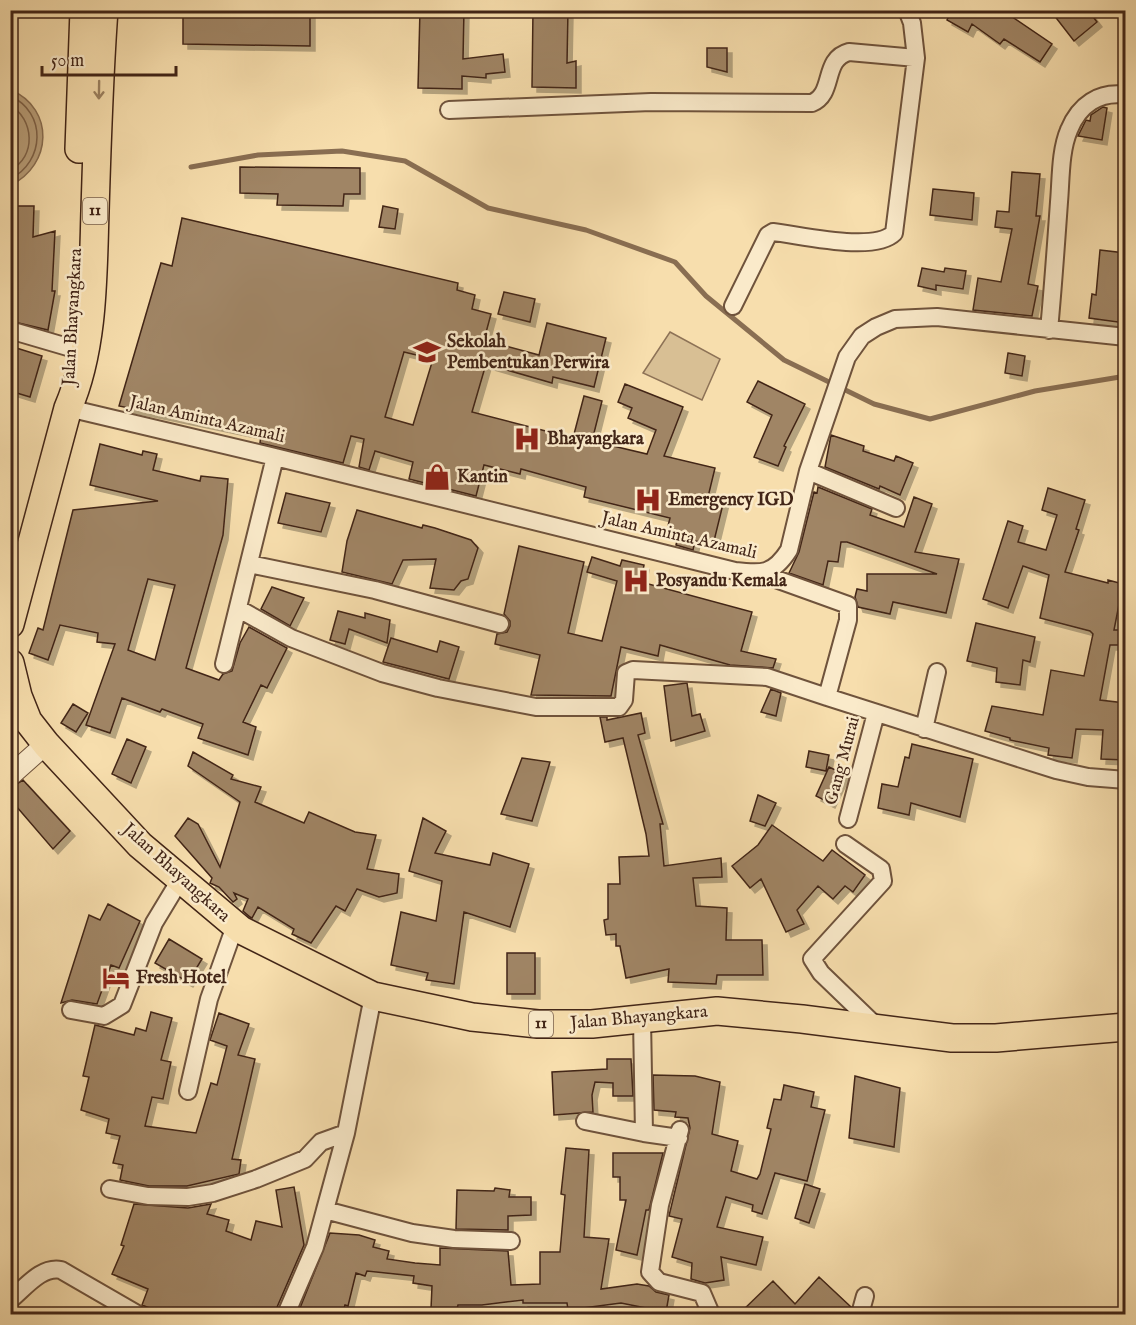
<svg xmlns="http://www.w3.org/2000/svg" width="1136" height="1325" font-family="'IM FELL English',serif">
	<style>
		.green { fill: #d8bf94; stroke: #8d7256; stroke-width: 1.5 }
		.water { fill: #b99f7a; stroke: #896e52; stroke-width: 1.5 }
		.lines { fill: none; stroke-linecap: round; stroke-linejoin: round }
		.shore { stroke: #7e6248; stroke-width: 1.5 }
		.stream { stroke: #896e52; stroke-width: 5 }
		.building { fill: #a08565; stroke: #422517; stroke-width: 1.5; fill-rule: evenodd; filter: url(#shadow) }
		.minor-casing { stroke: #6f533c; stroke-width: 20 }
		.tertiary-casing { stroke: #6f533c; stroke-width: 22 }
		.trunk-casing { stroke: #422517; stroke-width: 30 }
		.minor { stroke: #faeaca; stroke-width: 16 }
		.tertiary { stroke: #faeaca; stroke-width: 20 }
		.trunk { stroke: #f7dead; stroke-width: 27 }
		.oneway { stroke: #9c8262 }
		.labels { text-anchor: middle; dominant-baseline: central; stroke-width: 5; stroke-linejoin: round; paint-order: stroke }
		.shield { fill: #faeaca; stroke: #79604d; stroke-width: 1.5 }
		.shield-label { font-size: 16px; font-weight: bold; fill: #422517 }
		.street-label { font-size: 18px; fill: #422517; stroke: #faeaca }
		.poi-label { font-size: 18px; font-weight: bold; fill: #422517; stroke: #faeaca; text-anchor: start }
	</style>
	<defs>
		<filter id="shadow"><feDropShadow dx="5" dy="5" stdDeviation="0" flood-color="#0004"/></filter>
	</defs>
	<rect width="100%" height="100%" fill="#f7dead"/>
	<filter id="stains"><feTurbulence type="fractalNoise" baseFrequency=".00333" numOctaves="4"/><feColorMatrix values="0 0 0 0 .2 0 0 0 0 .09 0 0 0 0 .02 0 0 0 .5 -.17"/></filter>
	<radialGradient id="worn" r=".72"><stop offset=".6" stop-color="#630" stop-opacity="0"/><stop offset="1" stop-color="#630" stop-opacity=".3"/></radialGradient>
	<path class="green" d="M670 332 720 359 702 400 643 373Z"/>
	<path class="water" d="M11 90C55 109 52 165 11 185Z"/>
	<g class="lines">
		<path class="shore" d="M10 96C47 112 45 162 10 179
			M10 105C34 119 37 157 10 170"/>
		<path class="stream" d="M191 167 258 155 342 151 405 161 488 208 586 230 675 262 706 296 784 360 874 404 930 419 1035 391 1126 376"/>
	</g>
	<path class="building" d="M183 10H310V46L183 44Z
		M420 10H464L463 59 503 54 505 72 486 74V78L462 76V89L418 88Z
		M533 10H568L567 63 576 61V88L532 87Z
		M952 10H1002L1052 44 1040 62 1004 39 1000 44 972 24 968 32 947 20Z
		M1050 10H1088L1097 22 1074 41Z
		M707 48H727V72L707 67Z
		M1103 107 1107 108 1102 140 1078 136 1086 120 1090 121 1091 115Z
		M240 167 360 168V194H344L343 206 277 205 278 194 240 193Z
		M1012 172 1040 174 1036 216H1040L1028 284 1038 286 1032 316 973 310 978 278 1001 282 1012 229 995 227 997 211 1009 212Z
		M933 189 974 193 972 220 930 215Z
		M10 206H34L33 237 55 231 52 291H55L48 330 10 321Z
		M383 206 398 209 395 229 379 227Z
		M182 218 458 283 457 290 475 295 472 309 491 314 484 340 539 355 547 323 606 338 594 387 553 377 552 383 486 364 472 412 573 438 584 396 602 401 592 441 647 454 656 430 628 418 632 408 618 402 625 384 683 407 664 456 715 468 708 497 724 500 713 545 695 541 693 550 676 545 678 536 666 534 670 518 584 497 586 487 521 469 520 474 484 465 476 496 409 479 413 462 375 451 369 470 359 467 364 439 351 436 343 463 260 443 261 435 119 406 161 263 172 266ZM404 352 433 359 413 425 385 417Z
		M1100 250 1125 253V323L1089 318 1092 294 1096 295Z
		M922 268 944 272 945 268 966 271 963 289 936 285V290L918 286Z
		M504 292 535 299 530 322 498 314Z
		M10 346 42 356 30 397 10 391Z
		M1008 353 1025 356 1022 376 1005 373Z
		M758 381 805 404 784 446 786 447 778 466 754 457 772 415 747 402Z
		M831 435 864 446 863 451 894 461 896 456 913 463 900 495 880 486 879 489 825 467Z
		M100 444 142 455 143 451 157 454 153 470 200 481 201 476 228 479 223 535 186 668 219 680 223 674 232 671 240 643 249 627 287 648 267 688 261 685 243 722 256 727 248 755 198 738 203 724 162 709 160 712 122 698 110 733 86 725 115 644 97 642 98 633 60 625 48 660 29 653 38 628 43 630 73 510 158 501 90 485ZM148 579 175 585 155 660 128 650Z
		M818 487 872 509 870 515 904 527 914 497 932 504 915 552 959 559 946 613 893 602 890 614 858 607 855 597 857 589 867 591V574H937L847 542H841L838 562 828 561 823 585 789 573 799 552 814 492 817 493Z
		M1048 488 1085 500 1076 529 1079 530 1065 572 1108 583V580L1123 584 1114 630H1125V645H1110L1100 700 1125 703V760L1101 759 1103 730 1076 729 1072 758 1048 755 1049 748 1010 740V738L985 731 992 706 1043 715 1051 670 1084 676 1093 634 1090 631 1040 618 1049 575 1023 566 1008 608 983 599 1008 521 1023 526 1018 542 1046 550 1057 515 1042 510Z
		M286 493 330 503 321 532 278 523Z
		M357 510 422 528 423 525 435 528 471 540 478 548 468 579 461 581 454 590 430 588 436 559 403 560 392 584 342 572 347 541Z
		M519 546 584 562 568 633 602 641 617 581 587 572 592 557 620 566 622 560 644 565 641 582 752 612 741 651 776 659 773 668 730 665 660 645 658 656 621 647 611 696 531 695 540 655 495 644 497 634 507 632 510 626V621L504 614Z
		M272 587 304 598 290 626 261 609Z
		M338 611 365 618V613L390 620 387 643 349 629 345 644 330 640Z
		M976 623 1035 637 1030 662 1023 660 1020 685 996 682 997 668 967 661Z
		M391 638 437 652 440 641 459 647 449 679 383 662Z
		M687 683 692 716 700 714 705 731 671 741 664 686Z
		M771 689 781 693 776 716 761 712Z
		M73 704 88 713 76 732 61 723Z
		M641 713 645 733 638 735 663 824H660L664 866 721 858 722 877 693 878 696 906 727 908 726 940H762L763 975H717L716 984 668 982 669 969 626 978 620 946H616V934L606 935 604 920 608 919V884H620L619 857 649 856 646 834 623 738 605 742 600 717H607V720Z
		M127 739 146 747 131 783 112 774Z
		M912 744 973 759 960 817 911 803 909 815 878 808 882 784 898 787 905 757 909 758Z
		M809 751 829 755 826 771 806 767Z
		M193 752 233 775 231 779 261 787 255 802 304 823 309 812 355 832 376 835 367 869 399 874 397 893 379 897 357 889 345 911 336 906 311 943 292 934 294 929 258 907 252 918 250 917 243 911 248 899 234 893 237 899 233 902 219 887 210 883 212 878 175 836 188 818 198 824 220 867 240 802 188 766Z
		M522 758 550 762 532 821 501 814Z
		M829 767 844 774 830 803 816 796Z
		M23 780 70 831 53 849 10 799V788Z
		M758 795 776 803 765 826 750 821Z
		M423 818 446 831 435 853 490 865 493 853 529 864 510 927 464 912 454 984 426 980 428 973 391 965 401 912 436 921 442 881 409 871Z
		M772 825 823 861 832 850 865 875 853 892 845 886 833 899 818 886 797 910 804 924 786 932 761 879 750 888 732 866 758 845Z
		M108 904 140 921 119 968 111 965 97 1004 72 1000 61 1003 89 915 100 920Z
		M169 939 202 959 188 982 155 963Z
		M507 953H535V994H507Z
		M151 1012 172 1018 161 1060 171 1062 163 1099 152 1097 145 1126 196 1133 211 1083 217 1085 227 1046 210 1040 219 1013 249 1024 238 1055 255 1059 232 1159 241 1160 239 1174 187 1186H149L120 1180 123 1165 113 1163 120 1136 106 1133 109 1119 81 1110 89 1077 83 1076 95 1025 134 1035 136 1028 146 1031Z
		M607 1059H631L633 1096H613V1083L595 1082 592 1095 593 1112 554 1115 552 1072 607 1069Z
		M653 1075 695 1076 720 1082 712 1134 738 1141 731 1171 757 1179 760 1174 771 1129 767 1128 774 1099 781 1100 784 1085 814 1092 811 1107 825 1110 807 1181 775 1173 762 1214 752 1211 753 1205 726 1197 717 1227 763 1237 756 1265 721 1257 724 1280 705 1283 691 1279 692 1263 672 1257 682 1219 669 1216 690 1128 688 1118 675 1117 676 1112 654 1110Z
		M855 1076 900 1088 894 1147 849 1138Z
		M566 1148 589 1150 584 1237 609 1239 601 1289 637 1284 649 1286 656 1292 669 1295 666 1312 621 1303 568 1310 567 1303H523V1300L482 1305H458L457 1309H431L432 1286 413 1283 414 1276 367 1271 365 1276 356 1273 348 1306 345 1305 342 1314H314L300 1308 330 1233 359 1235 375 1240 373 1247 389 1251 387 1259 415 1263 440 1265V1248L508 1251 511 1285 540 1284V1252H560L565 1195 561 1194Z
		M613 1153H663L649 1210H646L637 1255 616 1250 626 1200H620V1177H613Z
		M805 1184 820 1189 809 1223 795 1218Z
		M294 1187 304 1245 274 1314H164L142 1305 148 1289 112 1274 124 1246 121 1245 134 1204 188 1208 211 1204 207 1214 229 1220 226 1231 251 1240 256 1221 282 1227 276 1190Z
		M495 1188 510 1190 509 1197H531V1215L508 1216V1230L456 1229 457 1190 494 1191Z
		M819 1277 851 1307 850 1314H739L773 1281 795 1304Z"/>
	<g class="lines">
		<defs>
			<path id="minor" d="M1124 10 1126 13
				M449 110 651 102 812 103C835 94 822 59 849 52L916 58
				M733 306 768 235 773 232C801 235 874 253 894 233L916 58 912 23 907 10
				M1049 330C1053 288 1056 245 1059 202 1061 179 1060 151 1069 130 1079 105 1099 91 1126 95
				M13 331 71 348
				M68 408 275 457 735 571C762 574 773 575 789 550L808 471 847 357 862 336 876 327 895 319 937 317 1126 337
				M808 471 896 508
				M249 564 375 590 500 624
				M762 574 848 605V620L827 697 1056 770 1088 777 1126 780
				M239 609 291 638 382 673 438 688 536 707H619L624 700 626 673 633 670 767 677 827 697
				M224 664 275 457
				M924 729 937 672
				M848 819 876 713
				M845 844 881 869 883 881 812 959 821 973 877 1027
				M373 996 346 1133 325 1210 412 1233 454 1239 511 1241
				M71 1010 104 1016 122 1005 154 923 180 880
				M642 1019 644 1133 679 1138
				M188 1091 209 999 235 926
				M585 1121 644 1133
				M680 1130 660 1205 650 1272 659 1282 702 1293 711 1314
				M110 1189 148 1196 188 1197 213 1193 256 1179 305 1159 321 1142 346 1133
				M10 1300C25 1288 41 1266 61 1270L137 1314
				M286 1314 315 1247 325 1210
				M860 1314 865 1296"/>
			<path id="tertiary" d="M10 776 46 744"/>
			<path id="trunk" d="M79 149 84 10
				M10 624 68 408C94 348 93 275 95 211 97 144 99 77 104 10
				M10 663 18 696 28 721 46 744 140 845 241 930 373 996 472 1017 538 1024H592L717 1011 802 1019 952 1038H996L1126 1027"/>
		</defs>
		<use href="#minor" class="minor-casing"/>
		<use href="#tertiary" class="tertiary-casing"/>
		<use href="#trunk" class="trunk-casing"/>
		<use href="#minor" class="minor"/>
		<use href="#tertiary" class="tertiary"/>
		<use href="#trunk" class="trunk"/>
	</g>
	<defs><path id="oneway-shaft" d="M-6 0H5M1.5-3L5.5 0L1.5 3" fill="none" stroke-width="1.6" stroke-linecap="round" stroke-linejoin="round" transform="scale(1.5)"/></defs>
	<use class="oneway" href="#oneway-shaft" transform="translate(99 90) rotate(91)"/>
	<defs>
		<symbol id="university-bare" viewBox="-9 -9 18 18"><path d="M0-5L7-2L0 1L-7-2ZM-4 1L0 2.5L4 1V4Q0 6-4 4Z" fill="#8f2418" stroke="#faeaca" stroke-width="2.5" paint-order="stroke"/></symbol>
		<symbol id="hospital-bare" viewBox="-9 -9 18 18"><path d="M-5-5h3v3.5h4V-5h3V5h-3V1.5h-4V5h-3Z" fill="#8f2418" stroke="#faeaca" stroke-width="2.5" paint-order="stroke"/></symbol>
		<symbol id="shop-bare" viewBox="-9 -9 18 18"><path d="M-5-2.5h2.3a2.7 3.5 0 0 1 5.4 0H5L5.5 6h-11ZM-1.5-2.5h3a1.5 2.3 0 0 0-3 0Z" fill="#8f2418" stroke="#faeaca" stroke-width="2.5" paint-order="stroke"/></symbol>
		<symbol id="hotel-bare" viewBox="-9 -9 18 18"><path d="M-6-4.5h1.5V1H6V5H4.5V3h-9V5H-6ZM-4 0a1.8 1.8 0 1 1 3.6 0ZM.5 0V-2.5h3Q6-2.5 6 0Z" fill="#8f2418" stroke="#faeaca" stroke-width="2.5" paint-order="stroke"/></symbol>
	</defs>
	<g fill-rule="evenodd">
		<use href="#university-bare" x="408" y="333" width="38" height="38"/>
		<use href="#hospital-bare" x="508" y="420" width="38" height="38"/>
		<use href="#shop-bare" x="418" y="458" width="38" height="38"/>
		<use href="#hospital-bare" x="629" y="481" width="38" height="38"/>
		<use href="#hospital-bare" x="617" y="562" width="38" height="38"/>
		<use href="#hotel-bare" x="97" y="959" width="38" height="38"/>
	</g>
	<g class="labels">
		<g class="shield">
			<rect x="83" y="198" width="24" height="26" rx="4.5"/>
			<rect x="529" y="1011" width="24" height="26" rx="4.5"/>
		</g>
		<g class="shield-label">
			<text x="95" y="211">11</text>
			<text x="541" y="1024">11</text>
		</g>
		<g class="street-label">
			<text transform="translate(73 317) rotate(-87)">Jalan Bhayangkara</text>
			<text transform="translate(207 420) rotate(13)">Jalan Aminta Azamali</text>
			<text transform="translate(679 536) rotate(13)">Jalan Aminta Azamali</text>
			<text transform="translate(843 761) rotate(-75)">Gang Murai</text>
			<text transform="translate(176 873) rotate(42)">Jalan Bhayangkara</text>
			<text transform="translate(639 1018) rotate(-5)">Jalan Bhayangkara</text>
		</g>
		<g class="poi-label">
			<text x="447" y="342">Sekolah<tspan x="447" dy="21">Pembentukan Perwira</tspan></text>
			<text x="547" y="439">Bhayangkara</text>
			<text x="457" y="477">Kantin</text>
			<text x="668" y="500">Emergency IGD</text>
			<text x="656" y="581">Posyandu Kemala</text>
			<text x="136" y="978">Fresh Hotel</text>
		</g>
	</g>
	<rect width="1136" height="1325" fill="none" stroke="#f7dead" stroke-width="36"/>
	<rect x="12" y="12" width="1112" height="1301" fill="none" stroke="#422517" stroke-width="3"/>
	<rect x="18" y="18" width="1100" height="1289" fill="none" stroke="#422517" stroke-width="1.5"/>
	<path d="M42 66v9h134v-9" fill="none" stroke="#422517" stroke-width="3"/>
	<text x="51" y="66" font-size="18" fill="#422517" stroke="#faeaca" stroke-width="4.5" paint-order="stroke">50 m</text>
	<rect width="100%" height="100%" filter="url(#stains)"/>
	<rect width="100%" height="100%" fill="url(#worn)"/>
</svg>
